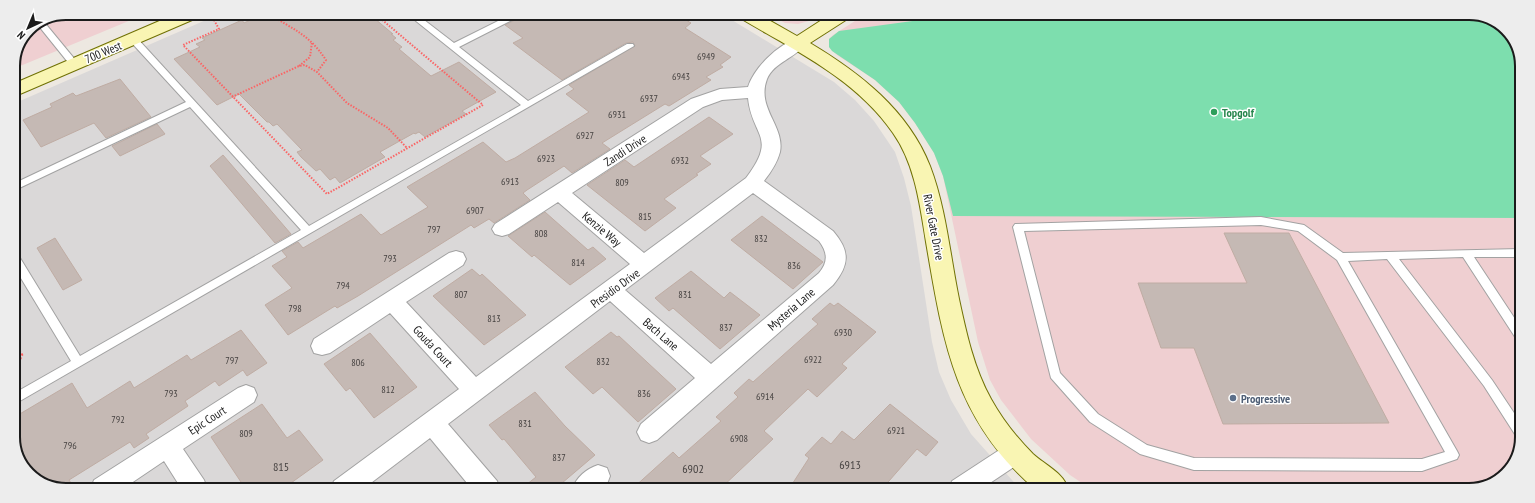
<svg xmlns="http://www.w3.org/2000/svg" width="1535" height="503" font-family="'PT Sans Narrow',sans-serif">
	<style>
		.residential { fill: #dad8d8 }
		.commercial { fill: #efcfd1 }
		.pitch { fill: #7ddeae }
		.building { fill: #c5b9b4; stroke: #bfaca3 }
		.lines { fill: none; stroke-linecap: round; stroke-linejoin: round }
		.lane-casing { stroke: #a2a2a2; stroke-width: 2 }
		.street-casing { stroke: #a2a2a2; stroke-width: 2 }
		.secondary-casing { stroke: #707104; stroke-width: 2 }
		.path-far1 { stroke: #fa6565; stroke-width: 2; stroke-dasharray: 1.5 1.5; stroke-linecap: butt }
		.path { stroke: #fa6565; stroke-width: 2.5; stroke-dasharray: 2 2; stroke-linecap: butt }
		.lane { fill: #fff; fill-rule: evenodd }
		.street { fill: #fff; fill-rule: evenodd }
		.secondary { fill: #f9f5b3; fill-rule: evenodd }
		.leisure-dot { fill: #2e9e5b; stroke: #fff; stroke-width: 1.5 }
		.service-dot { fill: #5c6f8a; stroke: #fff; stroke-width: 1.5 }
		.labels { text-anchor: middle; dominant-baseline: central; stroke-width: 3; stroke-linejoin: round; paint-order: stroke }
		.number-label { font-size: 10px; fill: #464241 }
		.street-label { font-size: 12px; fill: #1b1b1b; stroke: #fff }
		.leisure-label { font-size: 12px; font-weight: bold; fill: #27864d; stroke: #fff; text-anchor: start }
		.service-label { font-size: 12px; font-weight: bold; fill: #4e5e75; stroke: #fff; text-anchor: start }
		.near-number-label { font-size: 12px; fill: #464241 }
		.rim { fill: none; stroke: #1b1b1b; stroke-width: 2 }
	</style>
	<rect width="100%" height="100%" fill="#ede8e1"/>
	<path class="residential" d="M222 13 722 14 834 82 855 100 874 121 895 152 904 178 911 206 932 342 939 372 951 400 971 434 1020 489 52 488 26 472 13 440V104Z"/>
	<path class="commercial" d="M66 13H148L13 69 29 28Z
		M768 14H820L809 21 798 24 785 23Z
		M866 14 1483 15 1509 31 1522 63 1520 451 1501 479 1469 490 1091 489 1070 475 1031 439 1001 400 990 380 978 342 943 176 934 153 915 123 899 102 875 80 837 55 829 47V39L833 35Z"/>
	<path class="pitch" d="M964 14 1483 15 1509 31 1522 63 1521 218 953 216 943 176 934 153 915 123 899 102 875 80 832 51 829 47V39L839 31Z"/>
	<path class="building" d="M265 13H368L393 34H391L396 38 393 40 402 47 399 49 431 76 459 62 496 92 462 111 466 114 425 137 419 132 415 134 414 133 380 152 385 157 340 183 335 177 330 180 320 169 316 171 301 157 297 152 302 150 277 124 273 126 269 122H267L239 94 217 105 174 59 200 47 196 44 205 40 202 38 242 20 244 23Z
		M522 14H676L691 23 685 28 731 57 720 65 723 67 706 77 711 80 669 106 665 104 602 143 610 149 572 173 564 166 527 190 523 193 530 200 494 223 489 219 474 228 471 225 358 296 337 308 335 306 288 335 265 305 292 288 272 266 287 257 282 251 298 242 303 248 361 214 381 235 428 207 407 187 483 142 506 162 515 158 589 112 566 94 574 89 569 85 635 46 633 42 626 43 562 80 513 43 523 38 505 25 521 17Z
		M120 79 151 117 106 138 94 123 41 147 23 120 52 107 50 104 73 93 76 96Z
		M709 117 733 134 700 156 711 164 696 174 698 175 664 199 676 208 645 231 587 185 625 160 634 167Z
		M157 124 165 134 120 156 112 146Z
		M223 155 291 234 275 243 210 166Z
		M545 212 588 250 593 247 606 259 570 285 534 255 532 257 508 236Z
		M762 216 823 262 793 289 731 240Z
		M1224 233H1289L1389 423 1223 424 1194 348H1161L1138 283H1247Z
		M55 238 82 280 63 290 37 248Z
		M472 269 480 276 482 274 526 315 484 345 433 296Z
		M691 271 724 298 730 292 760 315 720 349 673 308 669 311 655 298Z
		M830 303 834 306 838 303 876 332 842 364 847 368 817 397 808 389 764 431 773 439 720 489H632L673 452 679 458 721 421 716 417 738 397 734 393 749 379 753 382 810 331 818 324 812 319Z
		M241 330 267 363 247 376 243 370 219 386 215 381 185 401 188 406 146 434 149 438 134 448 130 442 69 480 74 488H52L36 478 13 434V418L72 383 87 408 130 381 134 388 187 355 191 360Z
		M611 332 617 337 619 336 676 389 638 422 602 387 593 394 565 367Z
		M370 333 417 387 374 418 350 388 346 391 324 364Z
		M535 392 565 426 595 455 555 489H521L536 477 504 439 502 440 489 425Z
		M262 404 287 438 299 430 323 460 284 488H245L211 437Z
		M890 404 938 442 926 456 917 449 882 489H789L809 458 805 455 822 437 831 444 842 431 854 440Z"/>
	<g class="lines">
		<defs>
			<path id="lane" d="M406 13H415L454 43 512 14H521L520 16 459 47 528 101 627 44H633L634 46 13 405V394L71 361 13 265V252L17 253 80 356 301 230 190 107 13 191V184L186 102 130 41V37H136L309 226 521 105Z
				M44 22 77 62V66H71L38 25Z
				M1261 217 1304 225 1343 253 1521 249V257H1474L1521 328V341L1517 340 1463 257 1399 259 1492 380 1520 422V437L1516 436 1484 386 1387 259 1348 261 1457 451 1459 455 1457 459 1422 471 1194 470 1140 454 1090 422 1051 378 1013 227 1015 224ZM1261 225 1298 231 1337 260 1445 452 1422 459 1194 458 1147 445 1098 414 1060 373 1024 231Z"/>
			<path id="street" d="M797 39 803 40 805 44C796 58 774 62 767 79 756 108 785 126 780 152 777 163 771 172 764 181L833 231C850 251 850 264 833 285L657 440 649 443 641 440 637 432 641 424 695 378 610 301 448 424 497 481 500 489H472L430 438 363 489 331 488 334 481 459 389 390 313 330 353 322 355 314 353 311 346 314 339 449 253 456 251 463 253 466 259 463 265 406 302 476 377 630 264 558 202 509 234 502 236 495 234 492 229 495 224 691 99 720 89 748 87C754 68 778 44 797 39ZM748 98C752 137 778 136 746 178L644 253 572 193 703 107 722 100ZM753 193 819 241C828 253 828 262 819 273L711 364 625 290Z
				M246 385 254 388 257 395 254 402 183 449 204 480 207 488H181L164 461 124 488H91L94 480 238 388Z
				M1015 442 1023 445 1027 453 1023 461 981 489H949L952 481 1007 445Z
				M598 465 607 468 610 476 607 484 602 489H572C577 477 586 469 598 465Z"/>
			<path id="secondary" d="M178 13H201L199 17 13 97V84Z
				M738 14H758L797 36 831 14H851L849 18 810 43C860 73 908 110 930 166 946 208 950 255 959 299 966 332 974 369 991 399 1002 419 1017 438 1033 454 1045 465 1064 473 1068 489H1035C955 420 943 342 926 242 920 205 915 164 893 133 856 79 794 50 740 18Z"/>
		</defs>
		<use href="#lane" class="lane-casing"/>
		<use href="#street" class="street-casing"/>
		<use href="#secondary" class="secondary-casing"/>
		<path class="path-far1" d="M268 13C293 30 308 33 326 60L317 72
			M214 20 219 29 183 45 327 194 483 105 374 13
			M299 66 310 57 312 42
			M232 97 299 66 305 65 317 72 347 103 388 128 407 148"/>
		<path class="path" d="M13 340 22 355 17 366 13 368"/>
		<use href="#lane" class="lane"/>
		<use href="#street" class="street"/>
		<use href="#secondary" class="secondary"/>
	</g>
	<circle class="leisure-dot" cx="1214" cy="112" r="4"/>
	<circle class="service-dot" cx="1233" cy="398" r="4"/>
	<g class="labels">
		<g class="number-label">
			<text x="706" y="56">6949</text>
			<text x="681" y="76">6943</text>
			<text x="649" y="98">6937</text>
			<text x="617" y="114">6931</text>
			<text x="585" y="135">6927</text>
			<text x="546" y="158">6923</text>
			<text x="680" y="160">6932</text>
			<text x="510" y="181">6913</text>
			<text x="622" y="182">809</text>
			<text x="475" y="210">6907</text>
			<text x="645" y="216">815</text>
			<text x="434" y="229">797</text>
			<text x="541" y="233">808</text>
			<text x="761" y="238">832</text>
			<text x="390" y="258">793</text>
			<text x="578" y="262">814</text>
			<text x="794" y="265">836</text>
			<text x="343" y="285">794</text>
			<text x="461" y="294">807</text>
			<text x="685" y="294">831</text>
			<text x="295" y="308">798</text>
			<text x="494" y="318">813</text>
			<text x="726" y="327">837</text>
			<text x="843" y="332">6930</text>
			<text x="813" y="359">6922</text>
			<text x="232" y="360">797</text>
			<text x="603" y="361">832</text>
			<text x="358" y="362">806</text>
			<text x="388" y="389">812</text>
			<text x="171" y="393">793</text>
			<text x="644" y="393">836</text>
			<text x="765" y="396">6914</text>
			<text x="118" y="419">792</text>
			<text x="525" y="423">831</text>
			<text x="896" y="430">6921</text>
			<text x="246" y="433">809</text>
			<text x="739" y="438">6908</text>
			<text x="70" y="445">796</text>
			<text x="559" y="457">837</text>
		</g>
		<g class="street-label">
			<text transform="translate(103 52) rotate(-23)">700 West</text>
			<text transform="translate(625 150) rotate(-33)">Zandi Drive</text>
			<text transform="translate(934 227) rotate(79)">River Gate Drive</text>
			<text transform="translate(602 229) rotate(40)">Kenzie Way</text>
			<text transform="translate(615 288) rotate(-36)">Presidio Drive</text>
			<text transform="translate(791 309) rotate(-41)">Mysteria Lane</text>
			<text transform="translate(661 334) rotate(41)">Bach Lane</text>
			<text transform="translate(433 346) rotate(47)">Gouda Court</text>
			<text transform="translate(207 420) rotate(-33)">Epic Court</text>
		</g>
		<g class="leisure-label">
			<text x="1222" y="112">Topgolf</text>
		</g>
		<g class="service-label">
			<text x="1241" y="398">Progressive</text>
		</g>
		<g class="near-number-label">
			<text x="850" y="464">6913</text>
			<text x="281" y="466">815</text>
			<text x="693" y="468">6902</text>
		</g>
	</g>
	<path d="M0 0H1535V503H0ZM66 20H1469A46 46 0 0 1 1515 66V437A46 46 0 0 1 1469 483H66A46 46 0 0 1 20 437V66A46 46 0 0 1 66 20Z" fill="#ededed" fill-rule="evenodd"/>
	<path class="rim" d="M66 20H1469A46 46 0 0 1 1515 66V437A46 46 0 0 1 1469 483H66A46 46 0 0 1 20 437V66A46 46 0 0 1 66 20Z"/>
	<g transform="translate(28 28) rotate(224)" stroke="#ffffff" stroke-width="3" paint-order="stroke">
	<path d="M0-3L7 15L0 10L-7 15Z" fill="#1b1b1b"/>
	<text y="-6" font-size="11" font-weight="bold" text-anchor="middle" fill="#1b1b1b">N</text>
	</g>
</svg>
